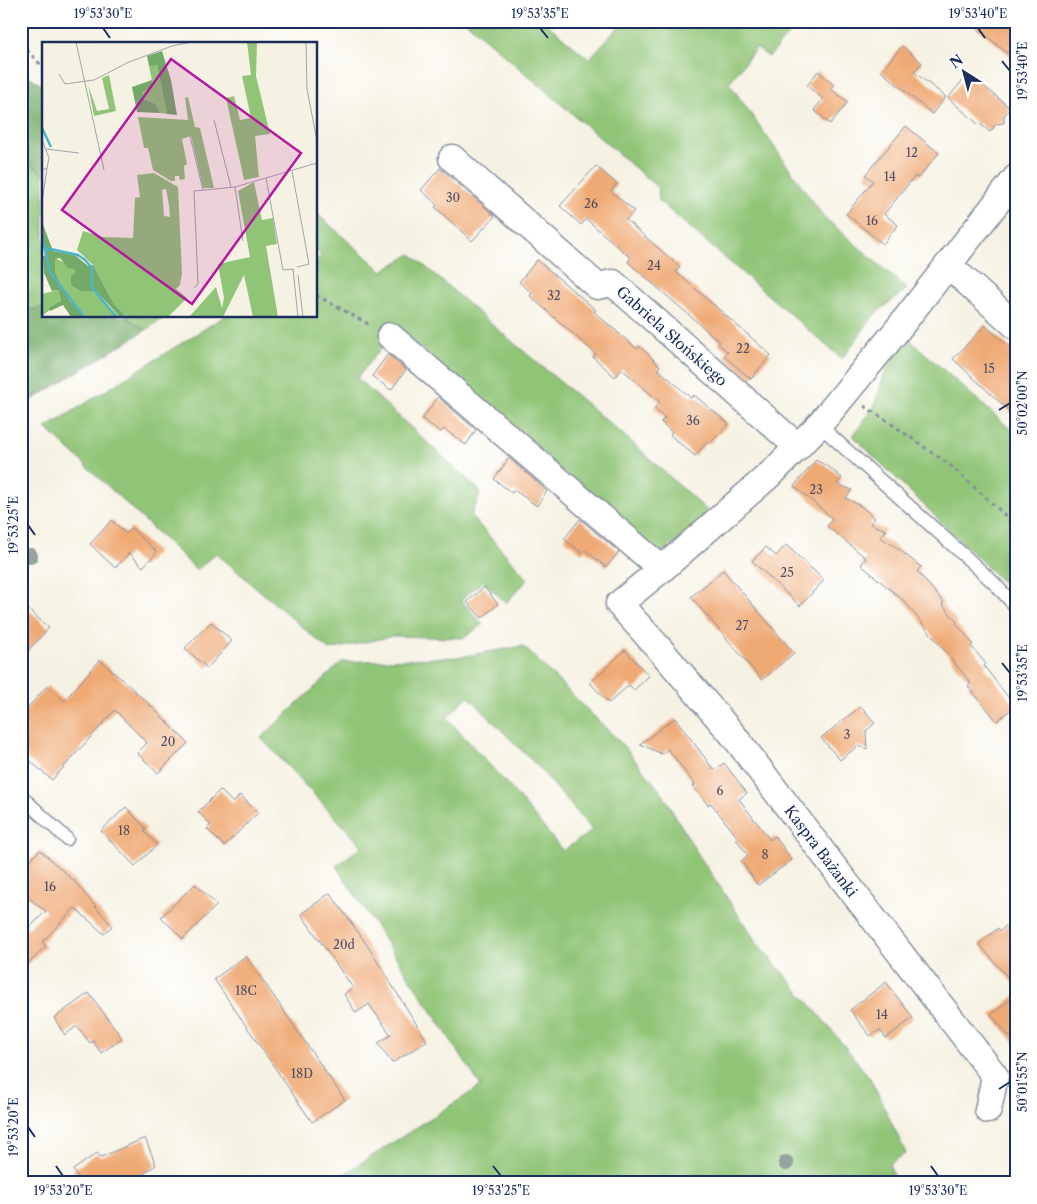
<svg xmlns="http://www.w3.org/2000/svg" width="1037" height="1204" font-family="'Libre Caslon Text',serif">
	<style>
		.green { fill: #90c476; stroke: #567a6a; fill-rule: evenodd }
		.forest { fill: #74aa67; stroke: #486c62 }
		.building { fill: #efa973 }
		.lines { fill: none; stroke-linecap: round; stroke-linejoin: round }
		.service-casing { stroke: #8890a0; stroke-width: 15 }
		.minor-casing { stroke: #8890a0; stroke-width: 29 }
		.path { stroke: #8890a0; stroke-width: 3; stroke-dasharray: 4 4; stroke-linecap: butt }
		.service { stroke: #fff; stroke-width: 12 }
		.minor { stroke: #fff; stroke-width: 26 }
		.tree { fill: #94a39e }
		.ticks { fill: none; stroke: #1b2f5e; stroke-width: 2 }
		.labels { text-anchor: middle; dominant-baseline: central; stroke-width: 4.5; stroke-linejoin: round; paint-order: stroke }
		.number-label { font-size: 12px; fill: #504e63 }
		.street-label { font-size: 15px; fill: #1b2f5e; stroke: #fff }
		.inset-river { fill: none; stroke: #4bb6c9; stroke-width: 2.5 }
		.inset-road { fill: none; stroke: #9ea4ae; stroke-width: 1 }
		.view { fill: #b5179e; fill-opacity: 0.15; stroke: #b5179e; stroke-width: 2.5 }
		.inset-edge { fill: none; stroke: #1b2f5e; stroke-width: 2.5 }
		.neatline { fill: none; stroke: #1b2f5e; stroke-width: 2 }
		.ticks-label { font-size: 12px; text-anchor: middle; fill: #1b2f5e }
	</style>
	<rect width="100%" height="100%" fill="#fff"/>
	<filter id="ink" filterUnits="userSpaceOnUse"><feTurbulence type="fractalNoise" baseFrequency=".02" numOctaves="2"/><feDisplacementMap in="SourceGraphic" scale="10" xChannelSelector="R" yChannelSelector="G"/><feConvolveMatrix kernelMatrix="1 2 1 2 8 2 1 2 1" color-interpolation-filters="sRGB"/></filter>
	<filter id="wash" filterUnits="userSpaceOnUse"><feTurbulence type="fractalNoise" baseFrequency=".0096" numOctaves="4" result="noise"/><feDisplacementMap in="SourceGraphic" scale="20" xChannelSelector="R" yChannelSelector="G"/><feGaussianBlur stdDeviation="1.12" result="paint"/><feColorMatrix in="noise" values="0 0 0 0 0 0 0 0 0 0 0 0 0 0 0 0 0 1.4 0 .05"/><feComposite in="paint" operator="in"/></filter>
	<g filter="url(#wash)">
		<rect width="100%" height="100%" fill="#f6f2e3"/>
		<path class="green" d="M465 21H543L589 59 624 21H800L769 57 756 48 729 83 823 216 907 289 875 314 842 359 659 201 658 188Z
			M21 155 44 175V307L21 312Z
			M316 213 382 271 411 254 490 323 627 438 711 514 660 555 397 328 357 378 481 492 471 516 528 579 506 603 483 581 461 600 483 624 464 638 393 636 329 650 216 553 197 570 46 428 225 316H316V260L321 256 316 250Z
			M125 316H166L146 330Z
			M901 332 1016 434V595L853 436 874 406 889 360Z
			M523 646 622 744 662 793 696 851 757 943 816 1011 870 1078 906 1153 889 1164 896 1183H330L481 1086 336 866 362 846 261 738 342 662 459 657ZM468 696 543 772 592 830 563 851 516 794 447 718Z"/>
		<path class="forest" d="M21 70 44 87V175L21 155Z
			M44 307V316H125L146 330 22 406 21 312Z"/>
		<g id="blocks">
			<path class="building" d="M969 21H1016V61Z
				M902 46 922 63 914 72 946 97 932 114 881 71Z
				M818 71 834 85 831 89 848 102 830 124 814 110 823 99 807 86Z
				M967 75 976 83 978 81 1010 108 1004 116V123L996 124 990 132 979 123 978 124 948 98Z
				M906 126 939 153 918 178 915 176 884 214 898 225 883 244 846 214 873 181 865 175Z
				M596 166 617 184 611 191 634 211 626 220 680 267 676 272 771 355 751 379 724 356 728 352 718 344 720 342 628 262 631 258 586 219 581 225 560 206Z
				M440 168 495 216 472 241 435 207 437 205 421 190Z
				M537 260 596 310 594 312 637 349 639 346 649 355 660 366 658 369 691 398 694 395 729 424 709 444 707 442 695 456 670 435 672 432 661 422 665 418 654 408 660 402 622 369 615 377 593 357 596 354 530 296 532 293 519 282Z
				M985 325 1016 353V417L953 359Z
				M388 354 406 370 391 390 372 376Z
				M438 397 476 430 466 445 444 429 441 432 422 419Z
				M509 458 547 491 537 506 514 490 512 493 494 479Z
				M816 460 830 468 842 478 837 484 852 490 846 498 862 507 875 518 870 524 886 530 880 537 896 547 921 567 917 571 944 603 942 604 957 622 956 623 973 644 971 646 986 664 984 666 1015 706 997 721 968 686 971 683 904 601 861 565 866 558 827 526 833 519 794 486Z
				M580 519 619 552 606 567 585 550 582 553 564 539Z
				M112 520 126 534 131 528 157 552 143 567 129 553 115 568 90 544Z
				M786 545 824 580 800 606 752 561 766 547 776 556Z
				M723 570 794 653 762 680 691 597Z
				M484 587 498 604 482 618 467 602Z
				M21 603 49 628 21 658Z
				M211 622 232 641 207 668 185 648Z
				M625 650 649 676 634 690 629 685 609 703 590 683Z
				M100 660 147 702 188 743 158 773 137 753 147 743 115 710 52 780 21 753V715L47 686 64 701Z
				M861 706 875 723 866 731 867 749 858 746 840 760 821 738Z
				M675 718 714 770 724 763 747 793 739 799 770 840 775 836 792 860 758 885 741 861 748 855 736 839 738 838 711 803 708 805 693 786 695 785 668 749 662 754 640 744Z
				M220 790 233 803 240 795 258 813 224 846 207 829 211 825 198 812Z
				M126 807 146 829 144 831 157 845 135 866 101 831Z
				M40 850 74 881 112 926 104 934 75 908 42 942 46 946 21 971V922L28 929 46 911 37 905 21 890V869Z
				M195 884 217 905 183 939 161 917Z
				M330 893 365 942 427 1041 392 1063 378 1043 391 1035 369 1004 356 1013 344 994 353 988 301 914Z
				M1016 917V987L979 944 998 928 1000 931Z
				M246 956 345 1100 312 1122 214 979Z
				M886 982 913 1018 886 1038 880 1030 870 1036 850 1010Z
				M89 993 122 1038 101 1053 93 1041 90 1043 77 1026 65 1035 54 1018Z
				M1016 995V1044L991 1015Z
				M145 1138 156 1165 130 1183H82L73 1170 97 1153 101 1157Z"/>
		</g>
	</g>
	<g filter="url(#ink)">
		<use href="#blocks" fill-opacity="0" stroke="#8890a0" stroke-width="1"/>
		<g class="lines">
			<defs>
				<path id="service" d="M819 425 968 559 994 583 1016 607
					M21 796 67 839"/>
				<g id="minor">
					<path id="s1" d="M452 158 597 286 613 283 798 447"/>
					<path d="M948 265 1016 326"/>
					<path d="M390 336 662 569"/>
					<path d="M988 1110 995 1076 836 870 734 736 657 646 619 604 662 569 775 470 819 425 894 334 1016 178"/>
				</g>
			</defs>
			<use href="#service" class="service-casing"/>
			<use href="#minor" class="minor-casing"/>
			<path class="path" d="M21 44 44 68
				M316 295 370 325
				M864 406 886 420 951 466 1007 517 1016 530"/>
			<use href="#service" class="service"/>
			<use href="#minor" class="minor"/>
		</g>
		<g class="tree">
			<circle cx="30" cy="556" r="8"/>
			<circle cx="786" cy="1163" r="8"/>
		</g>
	</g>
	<path class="ticks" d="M103 28 110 38M540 28 548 38M978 28 985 38M1002 61 1010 71M999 410 1010 403M28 525 35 535M1002 663 1010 673M999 1089 1010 1082M28 1127 35 1137M56 1166 63 1176M493 1166 501 1176M931 1166 938 1176"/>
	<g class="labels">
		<g class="number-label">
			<text x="912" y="152">12</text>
			<text x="890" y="176">14</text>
			<text x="453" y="197">30</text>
			<text x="591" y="203">26</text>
			<text x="872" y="220">16</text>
			<text x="654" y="265">24</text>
			<text x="554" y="295">32</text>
			<text x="743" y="348">22</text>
			<text x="989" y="368">15</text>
			<text x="693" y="420">36</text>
			<text x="816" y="489">23</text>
			<text x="787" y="572">25</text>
			<text x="742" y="625">27</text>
			<text x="847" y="734">3</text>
			<text x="168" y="741">20</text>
			<text x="720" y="790">6</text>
			<text x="124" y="830">18</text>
			<text x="765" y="854">8</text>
			<text x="50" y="886">16</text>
			<text x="344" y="944">20d</text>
			<text x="246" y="990">18C</text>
			<text x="882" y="1014">14</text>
			<text x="302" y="1073">18D</text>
		</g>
		<g class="street-label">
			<text stroke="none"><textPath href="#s1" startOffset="289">Gabriela Słońskiego</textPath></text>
			<text transform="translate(821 851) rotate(53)">Kaspra Bażanki</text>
		</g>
	</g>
	<g transform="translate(42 42)">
		<rect width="275" height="275" fill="#f6f2e3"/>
		<path d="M205 0H215L214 34 228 92 213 94 217 135 202 138 184 56 192 54 198 78 209 76 200 34 209 33ZM115 22 125 72 118 71 114 62 102 57 101 50 111 44 107 24ZM67 33 74 69 52 74 46 43 55 69 67 67 60 36ZM146 55 153 85 158 86 172 146H161L149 94 140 97 145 122 142 124 143 137 138 138 137 134H133V139H129L111 128 106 106H102L96 75 146 78 143 56ZM112 131 136 145 140 231 138 243 134 247 145 256 126 275H81L83 273 72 262 51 223 35 208 41 189 61 195 91 196 93 156 98 155 95 133ZM124 147 127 163 128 175 122 174 120 148ZM212 140 220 178 231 176 235 202 224 204 236 275H211L202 233 181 275H147L174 245 180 266 182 256 176 222 208 215 196 149ZM13 216 33 226 34 232 78 275H43L27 258 13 230ZM16 248 19 259 0 274V252Z" fill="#90c476" fill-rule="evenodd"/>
		<path d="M120 9 129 38 135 73 125 72 115 23 107 24 105 14ZM110 38 111 44 101 50 102 57 114 62 118 71 95 70 90 45ZM0 180 11 209 33 213 46 224 51 223 72 262 83 273 78 275 54 249H39L29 243V233L33 232V227L26 226 18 216 13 217V230L27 258 43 275H29L21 263 8 269 7 266 19 259 16 248 10 249 2 231 1 214 5 213 0 199Z" fill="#74aa67"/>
		<path class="inset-river" d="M0 86 9 105M0 195 8 230 42 275M4 206 36 213 43 218 50 226V245L74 275"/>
		<path class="inset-road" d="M34 0 62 128M264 0 265 47 275 99M17 32 23 42 52 38 87 20 130 4 150 0M172 78 189 145M148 94 161 148M0 98 7 116 5 126 0 128M4 107 37 111M250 129 267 222 255 225M224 136 241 228 251 227 256 275M193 145 201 199M0 160 5 126M256 233 261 275M152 246 156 242 152 149 193 145 275 121"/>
		<path class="view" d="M129 17 259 111 150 262 20 168Z"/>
		<rect width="275" height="275" class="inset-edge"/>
	</g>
	<rect width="1037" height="1204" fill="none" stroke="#fff" stroke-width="55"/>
	<g transform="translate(964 72) rotate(324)" stroke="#ffffff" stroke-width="4" paint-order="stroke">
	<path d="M0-4L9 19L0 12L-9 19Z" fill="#1b2f5e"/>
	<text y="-8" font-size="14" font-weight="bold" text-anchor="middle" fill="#1b2f5e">N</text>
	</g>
	<rect x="28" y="28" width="982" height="1148" class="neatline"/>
	<g class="ticks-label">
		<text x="103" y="18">19°53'30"E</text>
		<text x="540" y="18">19°53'35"E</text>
		<text x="978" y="18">19°53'40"E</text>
		<text transform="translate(1023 71) rotate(-90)" y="4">19°53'40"E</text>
		<text transform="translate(1023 403) rotate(-90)" y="4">50°02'00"N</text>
		<text transform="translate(14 525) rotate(-90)" y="4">19°53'25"E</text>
		<text transform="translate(1023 673) rotate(-90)" y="4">19°53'35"E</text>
		<text transform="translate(1023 1082) rotate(-90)" y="4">50°01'55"N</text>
		<text transform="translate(14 1127) rotate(-90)" y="4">19°53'20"E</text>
		<text x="63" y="1195">19°53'20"E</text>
		<text x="501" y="1195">19°53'25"E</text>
		<text x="938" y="1195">19°53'30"E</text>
	</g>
</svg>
